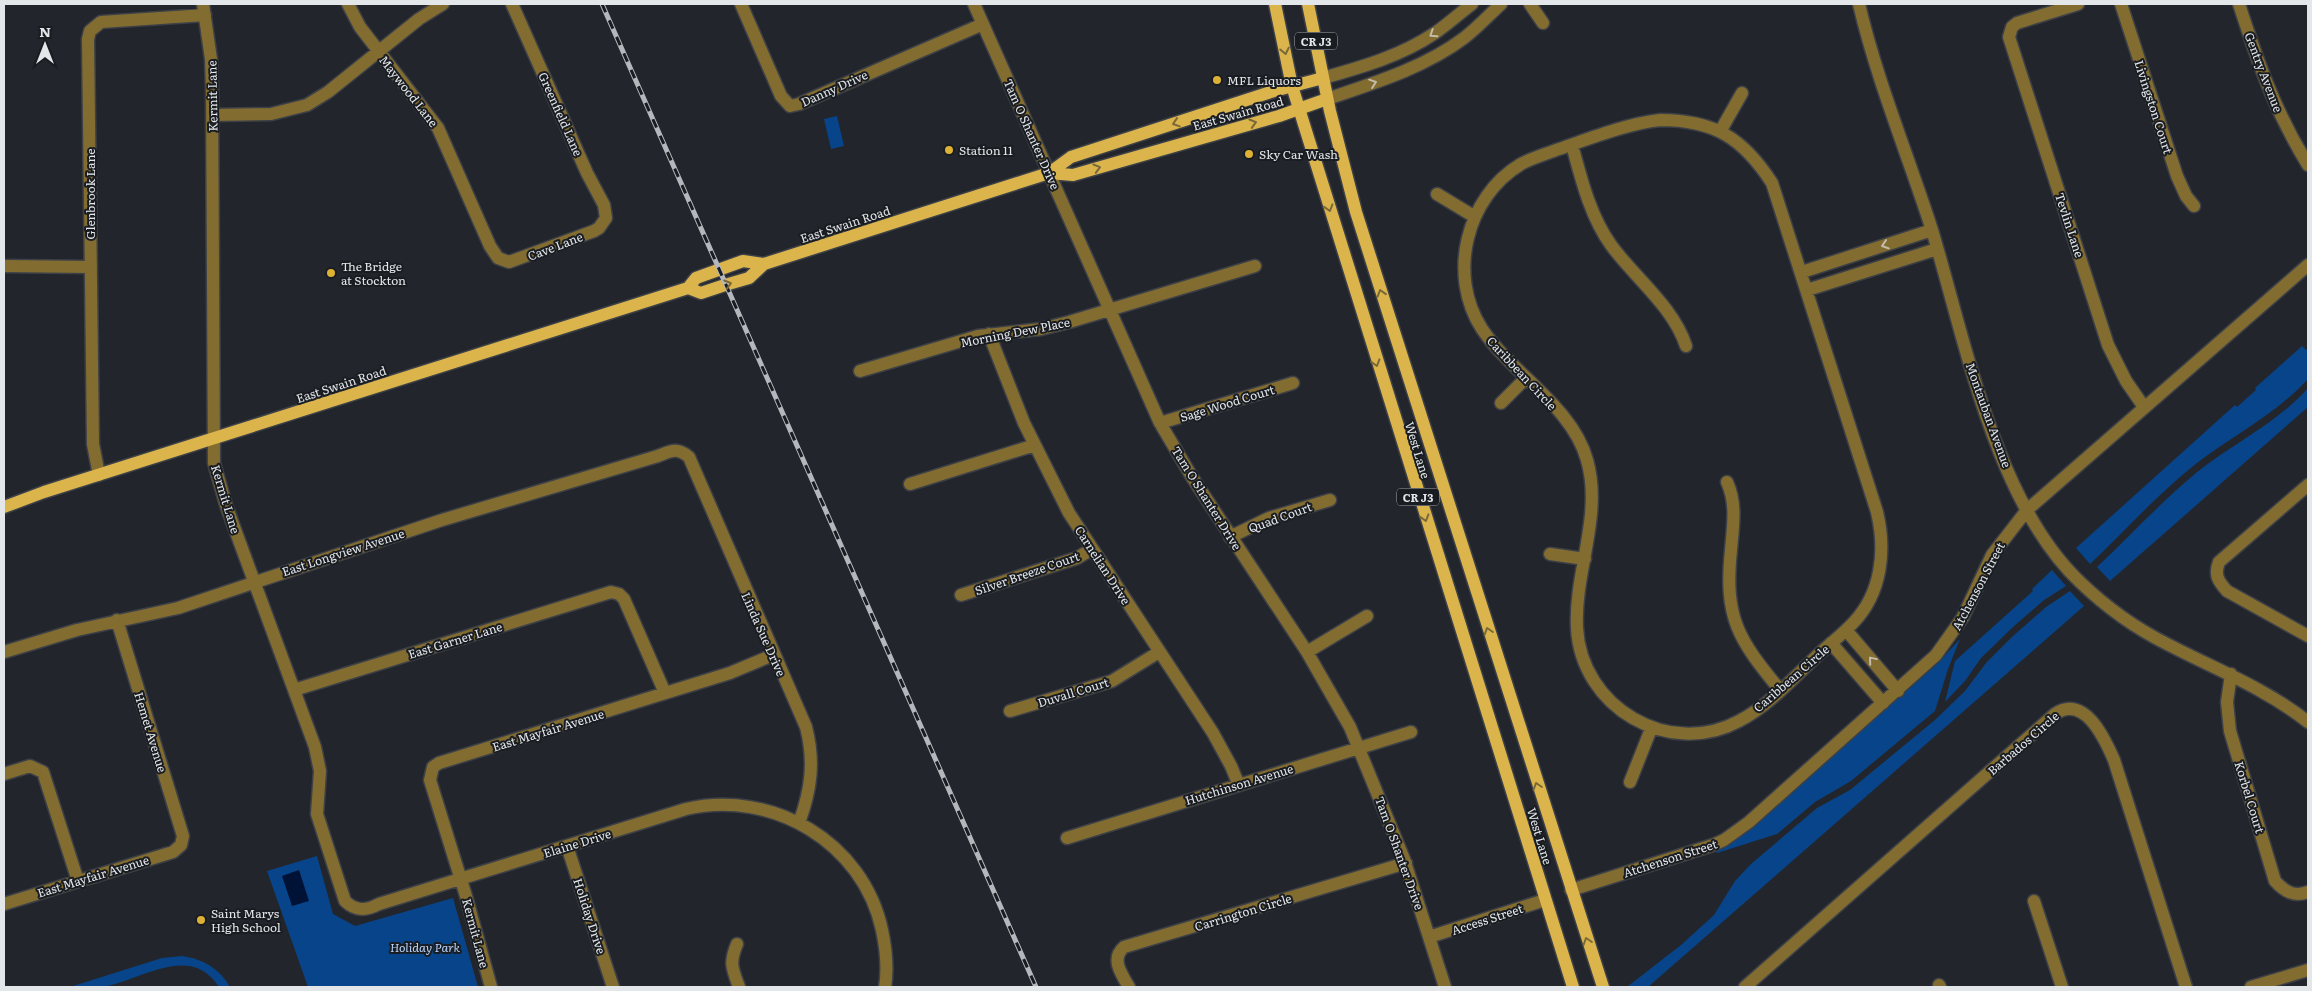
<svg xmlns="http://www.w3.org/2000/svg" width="2312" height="991" font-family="Literata,serif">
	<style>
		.green { fill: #084489 }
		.water { fill: #001337 }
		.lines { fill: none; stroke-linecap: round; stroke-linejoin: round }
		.minor-casing { stroke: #3d4147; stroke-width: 15 }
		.major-casing { stroke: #3d4147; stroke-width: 15 }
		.minor { stroke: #836c2f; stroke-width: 12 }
		.major { stroke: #dbb44c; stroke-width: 12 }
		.rail-casing { stroke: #b4b7bb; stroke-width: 5 }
		.rail { stroke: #191d22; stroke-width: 3; stroke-dasharray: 9; stroke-linecap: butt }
		.oneway { stroke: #c2bca9 }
		.oneway2 { stroke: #7a6837 }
		.poi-dot { fill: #ddb133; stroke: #191d22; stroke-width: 2 }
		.labels { text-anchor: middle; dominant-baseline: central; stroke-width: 4; stroke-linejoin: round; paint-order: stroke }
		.shield { fill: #191d22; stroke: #a7aaae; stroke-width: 1 }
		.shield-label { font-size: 11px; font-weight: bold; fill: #e4e7ea }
		.street-label { font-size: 12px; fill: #e4e7ea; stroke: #191d22 }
		.poi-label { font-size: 12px; fill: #e4e7ea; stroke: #191d22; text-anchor: start }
		.park-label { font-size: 12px; font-style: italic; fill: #b7d4fc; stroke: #191d22 }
	</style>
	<rect width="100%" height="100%" fill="#22262c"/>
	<path class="green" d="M837 116 844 146 831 149 824 119Z
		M2302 346 2306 350 2308 348V379C2278 412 2241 431 2205 457 2163 488 2128 528 2090 564L2076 548 2235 405 2237 407 2256 390 2255 388Z
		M2308 388V407L2110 581 2097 567C2130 536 2161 502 2196 473 2233 443 2276 424 2308 388Z
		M2052 570 2066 586 2044 600 2014 626 1981 658 1965 681 1945 702 1955 661 2033 591 2032 589Z
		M2070 591 2084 606 1648 987H1627L1681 945 1714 915 1735 881 1751 864 1817 808 1850 790 1935 720 1965 691 1986 663 2012 637 2046 607Z
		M1960 639 1948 669 1935 711 1851 781 1815 802 1777 834 1717 853 1716 851 1755 824 1937 664Z
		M317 856 333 914 355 926 453 898 478 987H308L267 871Z
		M182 956C203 959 219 968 230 987H219C190 941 139 982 101 987 91 989 80 987 70 987L162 958Z"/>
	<path class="water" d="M299 870 309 901 292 906 282 876Z"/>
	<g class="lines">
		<defs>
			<path id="minor" d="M203 4 211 59 212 89 214 463 226 505 315 747 320 771 317 814 345 901C355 911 366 911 379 904L686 809C772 789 863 842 882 930 886 949 888 969 885 987
				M348 4 360 27 438 128 490 246 498 258 509 262 594 231 599 228 606 218 604 205 587 173 512 4
				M741 4 781 96 790 106 799 104 983 24
				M974 4 1160 423 1192 477 1307 652 1350 727 1404 859 1445 987
				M1530 4 1543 23
				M1859 4C1877 81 1908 155 1932 230 1965 339 1995 502 2080 582 2106 607 2135 628 2167 644 2215 669 2265 688 2308 722
				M2078 4 2017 23 2012 27 2009 37 2108 345 2126 381 2144 407
				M2121 4 2177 176 2186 196 2194 206
				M2239 4C2258 63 2275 111 2308 165
				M1323 78C1362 67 1401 56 1435 33 1448 24 1460 13 1472 4
				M1327 99C1374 83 1424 68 1464 38 1477 28 1489 15 1501 4
				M212 115 271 114 307 105 328 92 419 19 443 4
				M1660 120C1714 120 1743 138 1772 183L1877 512C1886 550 1882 592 1854 622 1844 633 1831 643 1820 653 1795 676 1770 705 1739 721 1669 759 1581 707 1577 628 1574 572 1603 516 1587 460 1572 406 1512 374 1482 329 1447 275 1466 197 1521 164 1532 158 1546 154 1559 149 1591 138 1626 124 1660 120Z
				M1721 130 1742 93
				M1572 145C1581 178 1590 216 1611 245 1634 277 1673 306 1686 346
				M1437 194 1475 217
				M4 266 91 267
				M1802 272 1932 230
				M1807 290 1937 249
				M989 334 1024 423 1069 513 1213 733 1231 766 1238 783
				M860 371 978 336 1041 329 1069 322 1255 266
				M1501 403 1526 378
				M1160 423 1293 383
				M99 475 93 444 88 39 90 31 101 22 205 15
				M1727 482C1737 504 1733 526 1731 550 1724 618 1738 639 1780 690
				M910 484 1035 445
				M2308 485 2219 562C2214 575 2218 581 2227 591L2308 636
				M1230 537 1269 518 1330 500
				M1550 554 1585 559
				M961 595 1077 558 1092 549
				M1846 630 1898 691
				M1831 643 1883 703
				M4 652 77 630 178 608 442 520 658 456C671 451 677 447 689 457L806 727C815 762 811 790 799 823
				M1307 652 1367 616
				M2231 674 2227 702 2230 731 2275 881C2285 892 2294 897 2308 892
				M294 690 611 592 619 594 624 599 665 693
				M1010 711 1112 681 1159 652
				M4 774 30 766 43 772 78 881
				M1630 782 1651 729
				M1067 838 1411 732
				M567 846 613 987
				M1571 890 1713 845 1724 840 1749 822 1936 655 1963 617 1992 555 2027 510 2308 265
				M2034 901 2062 987
				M4 904 173 852 181 845 183 836 117 620
				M1429 937 1545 900
				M737 944C729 963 732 968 739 987
				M1939 985 1940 987
				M491 987 466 896 430 780 433 767 439 763 730 673 773 655
				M1129 987C1122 975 1110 959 1124 947L1406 863
				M1745 987 2055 714C2084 694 2104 737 2114 760L2186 987
				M2251 987 2308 970"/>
			<path id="major" d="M1275 4 1292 86 1573 987
				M1308 4 1330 111 1356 212 1603 987
				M1049 173 1073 175 1279 116 1327 99
				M688 288 701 293 725 285 749 278 764 264
				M4 507 44 492 688 288 696 278 743 261 764 264 1049 173 1071 157 1274 91 1323 78"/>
		</defs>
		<use href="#minor" class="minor-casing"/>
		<use href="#major" class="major-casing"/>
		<use href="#minor" class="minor"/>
		<use href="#major" class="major"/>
		<defs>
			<path id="rail" d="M602 4 1036 987"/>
		</defs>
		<use href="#rail" class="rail-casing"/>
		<use href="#rail" class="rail"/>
	</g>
	<defs><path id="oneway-chevron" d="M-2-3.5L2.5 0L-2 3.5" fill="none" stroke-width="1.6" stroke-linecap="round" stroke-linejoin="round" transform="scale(1.25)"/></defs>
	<g class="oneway">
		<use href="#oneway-chevron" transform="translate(1433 34) rotate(147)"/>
		<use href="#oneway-chevron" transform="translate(1373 83) rotate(-19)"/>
		<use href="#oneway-chevron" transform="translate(1885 245) rotate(162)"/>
		<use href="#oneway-chevron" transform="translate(1872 660) rotate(-130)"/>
	</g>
	<g class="oneway2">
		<use href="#oneway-chevron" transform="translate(1285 51) rotate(78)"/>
		<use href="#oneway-chevron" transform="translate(1176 123) rotate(162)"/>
		<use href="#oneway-chevron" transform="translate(1253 123) rotate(-16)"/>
		<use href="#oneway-chevron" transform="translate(1097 168) rotate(-16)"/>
		<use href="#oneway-chevron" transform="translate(1329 208) rotate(73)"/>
		<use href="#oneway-chevron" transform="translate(728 284) rotate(-17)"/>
		<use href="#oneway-chevron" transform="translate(1381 293) rotate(-107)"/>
		<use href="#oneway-chevron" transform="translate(1376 363) rotate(73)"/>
		<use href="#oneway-chevron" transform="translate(1425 518) rotate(73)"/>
		<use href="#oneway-chevron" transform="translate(1488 631) rotate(-108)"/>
		<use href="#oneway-chevron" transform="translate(1537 786) rotate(-108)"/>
		<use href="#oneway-chevron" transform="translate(1587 941) rotate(-108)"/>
	</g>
	<g class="poi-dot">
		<circle cx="1217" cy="80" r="5"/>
		<circle cx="949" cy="150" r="5"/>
		<circle cx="1249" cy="154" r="5"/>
		<circle cx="331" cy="273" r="5"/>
		<circle cx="201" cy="920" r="5"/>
	</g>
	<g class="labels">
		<g class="shield">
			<rect x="1295" y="32.5" width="42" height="17" rx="4"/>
			<rect x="1397" y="488.5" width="42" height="17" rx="4"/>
		</g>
		<g class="shield-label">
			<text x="1316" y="41">CR J3</text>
			<text x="1418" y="497">CR J3</text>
		</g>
		<g class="street-label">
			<text transform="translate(2264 72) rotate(69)">Gentry Avenue</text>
			<text transform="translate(834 88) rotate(-24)">Danny Drive</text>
			<text transform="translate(409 91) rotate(52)">Maywood Lane</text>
			<text transform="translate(212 96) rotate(-91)">Kermit Lane</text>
			<text transform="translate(2154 107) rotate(72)">Livingston Court</text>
			<text transform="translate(1238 113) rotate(-16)">East Swain Road</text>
			<text transform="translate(561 114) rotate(66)">Greenfield Lane</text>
			<text transform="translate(1032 134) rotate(66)">Tam O Shanter Drive</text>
			<text transform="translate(90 194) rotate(-90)">Glenbrook Lane</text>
			<text transform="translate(845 224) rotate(-18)">East Swain Road</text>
			<text transform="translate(2070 225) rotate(72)">Tevlin Lane</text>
			<text transform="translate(555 246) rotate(-21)">Cave Lane</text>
			<text transform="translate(1015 332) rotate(-11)">Morning Dew Place</text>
			<text transform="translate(1522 373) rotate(47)">Caribbean Circle</text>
			<text transform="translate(341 384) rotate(-18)">East Swain Road</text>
			<text transform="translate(1227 403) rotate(-17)">Sage Wood Court</text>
			<text transform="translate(1989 415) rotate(70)">Montauban Avenue</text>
			<text transform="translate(1418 450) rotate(73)">West Lane</text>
			<text transform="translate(1207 498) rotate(58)">Tam O Shanter Drive</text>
			<text transform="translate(226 499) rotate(73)">Kermit Lane</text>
			<text transform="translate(1280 517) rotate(-20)">Quad Court</text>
			<text transform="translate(343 552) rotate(-18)">East Longview Avenue</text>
			<text transform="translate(1103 565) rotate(57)">Carnelian Drive</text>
			<text transform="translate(1027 573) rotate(-19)">Silver Breeze Court</text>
			<text transform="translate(1978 586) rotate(-62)">Atchenson Street</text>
			<text transform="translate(764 634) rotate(66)">Linda Sue Drive</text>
			<text transform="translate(455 640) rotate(-17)">East Garner Lane</text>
			<text transform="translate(1791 678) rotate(-41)">Caribbean Circle</text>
			<text transform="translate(1073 692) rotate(-17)">Duvall Court</text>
			<text transform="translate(548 730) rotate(-17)">East Mayfair Avenue</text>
			<text transform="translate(151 732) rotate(73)">Hemet Avenue</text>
			<text transform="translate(2023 743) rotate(-41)">Barbados Circle</text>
			<text transform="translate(1239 784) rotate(-17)">Hutchinson Avenue</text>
			<text transform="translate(2250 797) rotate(73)">Korbel Court</text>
			<text transform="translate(1540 836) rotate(73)">West Lane</text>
			<text transform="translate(577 843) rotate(-17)">Elaine Drive</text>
			<text transform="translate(1400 853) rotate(70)">Tam O Shanter Drive</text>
			<text transform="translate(1670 858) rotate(-18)">Atchenson Street</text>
			<text transform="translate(93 876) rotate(-17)">East Mayfair Avenue</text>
			<text transform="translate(1243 912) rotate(-17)">Carrington Circle</text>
			<text transform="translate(590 916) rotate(72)">Holiday Drive</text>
			<text transform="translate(1487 919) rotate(-18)">Access Street</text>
			<text transform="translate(476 933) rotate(75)">Kermit Lane</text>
		</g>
		<g class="poi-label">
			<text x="1227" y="80">MFL Liquors</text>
			<text x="959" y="150">Station 11</text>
			<text x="1259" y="154">Sky Car Wash</text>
			<text x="341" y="266">The Bridge<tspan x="341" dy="14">at Stockton</tspan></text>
			<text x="211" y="913">Saint Marys<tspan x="211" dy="14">High School</tspan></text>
		</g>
		<g class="park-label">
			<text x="425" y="947">Holiday Park</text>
		</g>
	</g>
	<rect width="2312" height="991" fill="none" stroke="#e4e7ea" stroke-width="10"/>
	<g transform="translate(45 45)" stroke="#191d22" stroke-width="4" paint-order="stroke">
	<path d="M0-4L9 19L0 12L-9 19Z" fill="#e4e7ea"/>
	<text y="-8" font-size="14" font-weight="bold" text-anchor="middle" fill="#e4e7ea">N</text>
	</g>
</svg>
